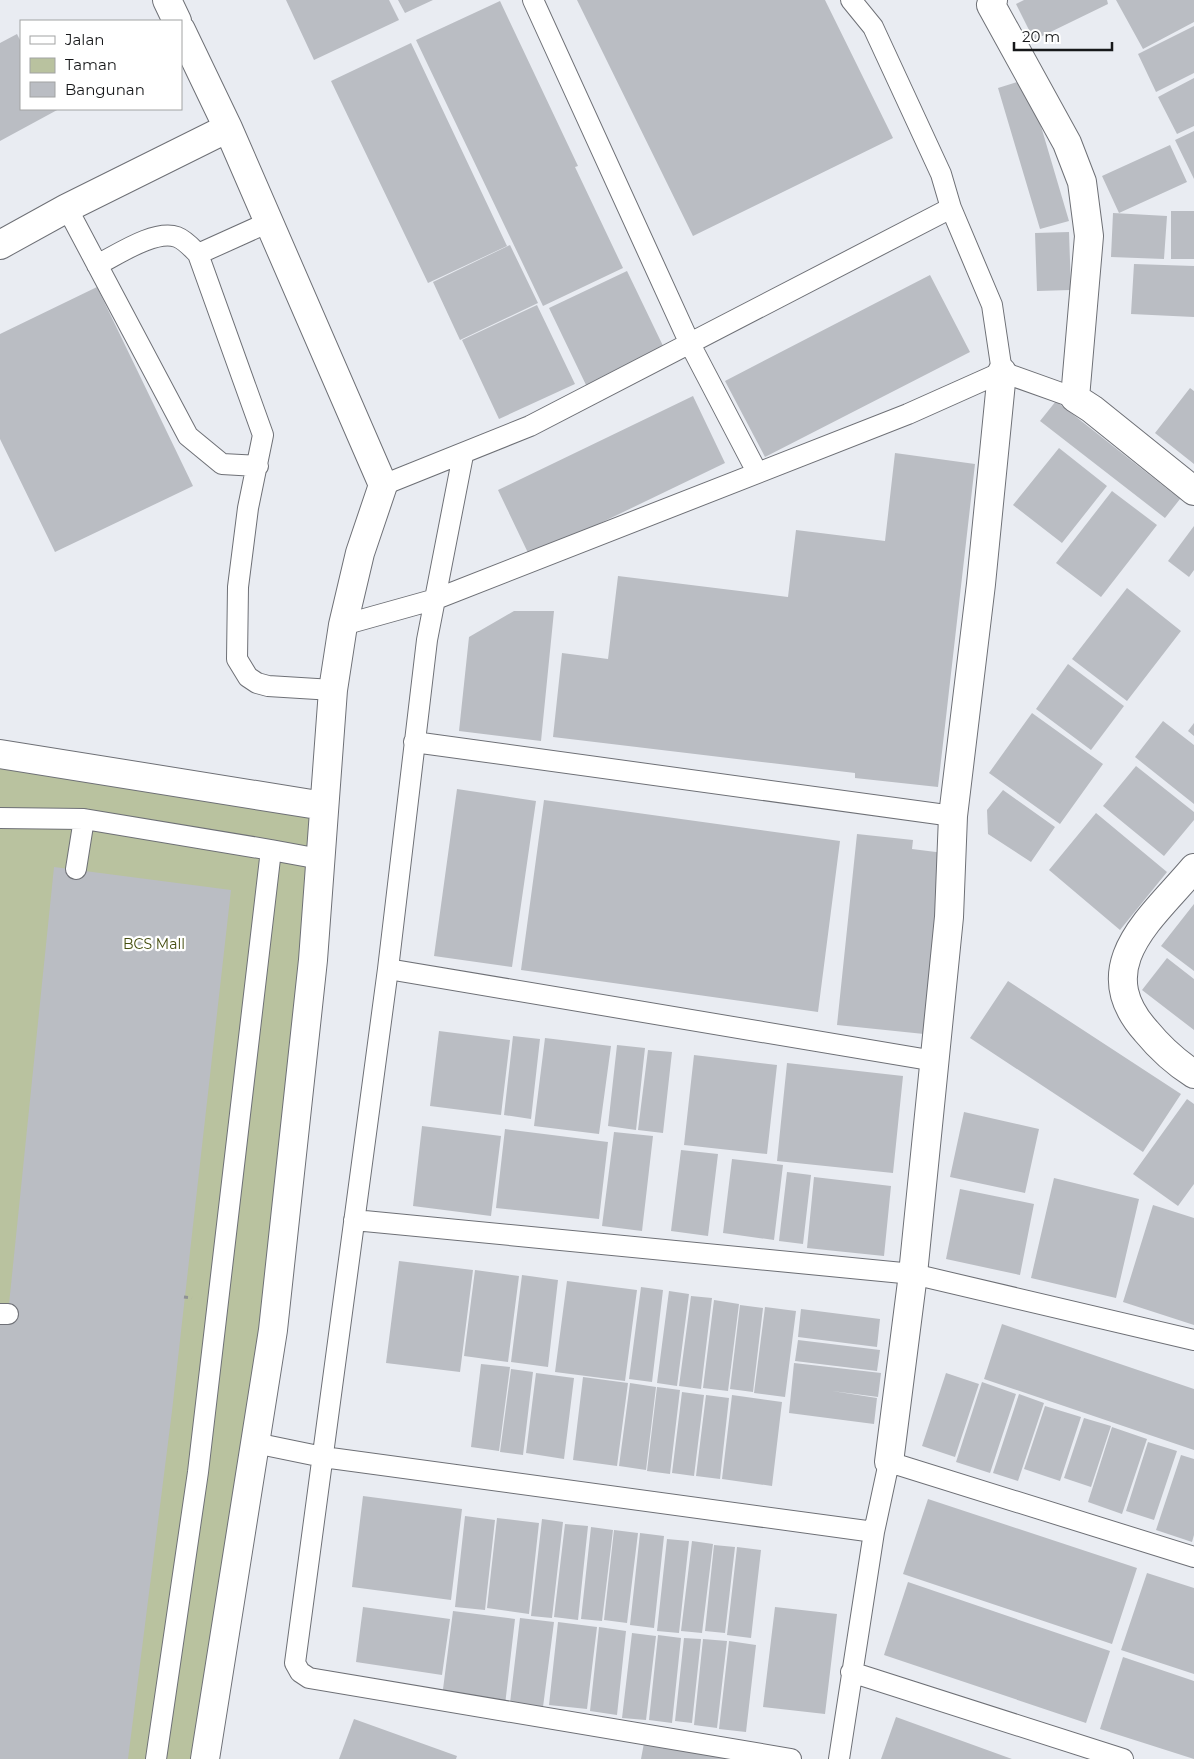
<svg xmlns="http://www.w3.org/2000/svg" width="1194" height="1759" font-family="Montserrat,sans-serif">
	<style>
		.green { fill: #b9c29f }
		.building { fill: #babdc3 }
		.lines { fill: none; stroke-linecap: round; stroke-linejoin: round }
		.lane-casing { stroke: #6e7076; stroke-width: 22 }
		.street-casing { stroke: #6e7076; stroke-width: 30 }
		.path { stroke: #8f9195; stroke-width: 3; stroke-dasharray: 4 4; stroke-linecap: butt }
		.lane { stroke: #fff; stroke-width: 20 }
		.street { stroke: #fff; stroke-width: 28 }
		.labels { text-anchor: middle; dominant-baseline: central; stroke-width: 4.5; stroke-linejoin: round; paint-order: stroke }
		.park-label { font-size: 14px; fill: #454e0f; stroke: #fff }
	</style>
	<rect width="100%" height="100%" fill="#e9ecf2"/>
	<path class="green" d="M0 761 322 816 266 1336 202 1759H0Z"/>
	<path class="building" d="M286 0H389L399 20 314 60Z
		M398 0H433L405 13Z
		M577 0H825L893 138 693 236Z
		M1024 0H1107L1108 4 1034 40 1016 4Z
		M1116 0H1194V22L1143 49Z
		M500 1 578 166 575 167 623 268 543 306 416 40Z
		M1194 26V73L1156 92 1138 54Z
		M17 34 21 42V109H59L0 141V43Z
		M411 43 507 246 428 283 331 81Z
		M1194 78V126L1177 134 1158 97Z
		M1027 79 1069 221 1040 229 998 88Z
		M1194 131V179L1175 140Z
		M1170 145 1187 182 1119 213 1102 176Z
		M1171 211H1194V259H1171Z
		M1113 213 1167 216 1164 259 1111 257Z
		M1069 232 1071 290 1037 291 1035 233Z
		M510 245 538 303 460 340 433 282Z
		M1134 264 1194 266V317L1131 314Z
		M627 271 665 350 587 387 549 308Z
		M930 275 970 352 765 457 725 381Z
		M97 287 193 486 55 552 0 439V334Z
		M537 305 575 384 499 419 462 340Z
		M1190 388 1194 391V464L1155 433Z
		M693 396 725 463 530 557 498 490Z
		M1056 401 1180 499 1165 518 1040 421Z
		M1059 448 1107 486 1062 543 1013 505Z
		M895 453 975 464 938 787 855 778V773L553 737 562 653 608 659 618 576 788 597 796 530 885 541Z
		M1112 491 1157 525 1101 597 1056 563Z
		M1194 526V570L1189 577 1168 561Z
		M1127 588 1181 631 1127 701 1072 659Z
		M514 611H554L541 741 459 731 469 637Z
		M1068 664 1124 706 1091 750 1036 709Z
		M1032 713 1103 764 1060 824 989 773Z
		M1163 721 1194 745V804L1135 757Z
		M1194 723V736L1188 731Z
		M1136 766 1194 812V820L1164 856 1103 806Z
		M457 789 536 801 512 967 434 956Z
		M1003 790 1055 827 1031 862 988 834 987 810Z
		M544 800 840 841 818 1012 521 970Z
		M1096 813 1167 872 1120 930 1049 870Z
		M857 834 913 840 912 849 944 853 924 1034 837 1025Z
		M54 867 231 890 172 1411 128 1759H0V1317L8 1314Z
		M1194 904V971L1161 946Z
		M1167 958 1194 979V1030L1142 990Z
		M1008 981 1181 1094 1143 1152 970 1038Z
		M439 1031 510 1040 501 1115 430 1106Z
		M513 1036 540 1039 531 1119 504 1115Z
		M545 1038 611 1046 599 1134 534 1126Z
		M617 1045 645 1048 636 1130 608 1126Z
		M648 1050 672 1052 663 1133 638 1130Z
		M694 1055 777 1065 767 1154 684 1145Z
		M787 1063 903 1076 893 1173 777 1161Z
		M1187 1099 1194 1104V1184L1178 1206 1133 1174Z
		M964 1112 1039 1129 1025 1193 950 1177Z
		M422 1126 501 1136 491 1216 413 1206Z
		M505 1129 608 1142 599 1219 496 1208Z
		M614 1132 653 1136 642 1231 602 1226Z
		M681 1150 718 1154 708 1236 671 1231Z
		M732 1159 783 1165 774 1240 723 1233Z
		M787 1172 811 1175 803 1244 779 1241Z
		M814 1177 891 1186 884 1256 807 1248Z
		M1054 1178 1139 1199 1116 1298 1031 1278Z
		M960 1189 1034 1204 1020 1275 946 1259Z
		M1153 1205 1194 1218V1325L1123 1302Z
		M399 1261 473 1270 460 1372 386 1363Z
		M475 1270 519 1276 508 1362 464 1356Z
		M522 1275 558 1280 548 1367 511 1362Z
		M567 1281 637 1290 625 1381 555 1372Z
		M641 1287 663 1290 652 1382 629 1379Z
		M669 1291 689 1294 677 1386 657 1383Z
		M691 1296 712 1298 701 1389 679 1386Z
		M714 1300 739 1304 728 1391 703 1388Z
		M740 1305 763 1308 753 1392 730 1389Z
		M765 1307 796 1311 785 1397 754 1393Z
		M801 1309 880 1319 877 1347 798 1337Z
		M1002 1324 1194 1389V1450L984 1379Z
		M798 1340 880 1350 877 1371 795 1361Z
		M794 1363 881 1373 878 1397 832 1391 877 1398 874 1424 789 1413Z
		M481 1364 510 1367 499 1451 471 1447Z
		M511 1369 533 1372 523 1455 500 1452Z
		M536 1373 574 1378 564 1459 526 1453Z
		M946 1373 979 1384 955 1457 922 1446Z
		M583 1377 628 1383 617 1466 573 1460Z
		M982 1382 1016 1394 990 1473 956 1462Z
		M630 1383 656 1387 646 1470 619 1466Z
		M657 1387 680 1390 670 1474 647 1471Z
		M682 1392 704 1395 694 1476 672 1473Z
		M1019 1394 1044 1403 1018 1481 993 1473Z
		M706 1395 729 1398 720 1479 696 1476Z
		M732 1395 782 1402 772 1486 722 1479Z
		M1045 1406 1081 1417 1060 1481 1024 1469Z
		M1084 1418 1111 1426 1091 1487 1064 1478Z
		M1112 1427 1147 1439 1122 1514 1088 1502Z
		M1148 1442 1177 1451 1154 1520 1126 1511Z
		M1181 1455 1194 1459V1535L1192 1542 1156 1530Z
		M363 1496 462 1509 451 1600 352 1587Z
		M928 1499 1137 1568 1112 1644 903 1574Z
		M465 1516 495 1520 485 1610 455 1607Z
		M497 1518 539 1523 529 1614 487 1608Z
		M542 1519 563 1522 552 1618 531 1616Z
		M565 1524 588 1526 578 1620 554 1617Z
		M591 1527 613 1530 602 1621 581 1619Z
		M614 1530 638 1533 627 1623 604 1620Z
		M640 1533 664 1536 654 1628 630 1625Z
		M667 1539 689 1541 679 1633 657 1631Z
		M692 1541 713 1544 702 1633 681 1631Z
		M714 1545 735 1547 725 1633 705 1631Z
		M737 1547 761 1550 751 1638 727 1635Z
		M1147 1573 1194 1588V1674L1121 1650Z
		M908 1582 1110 1651 1086 1723 884 1655Z
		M363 1607 450 1619 442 1675 356 1662Z
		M775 1607 837 1614 825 1714 763 1707Z
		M453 1611 515 1619 505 1705 442 1697Z
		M520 1618 554 1622 543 1707 510 1703Z
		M558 1622 597 1627 587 1709 549 1705Z
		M599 1627 626 1631 617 1715 590 1711Z
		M632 1633 656 1636 646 1720 622 1718Z
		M658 1635 681 1638 672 1723 649 1720Z
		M684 1638 701 1639 692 1723 675 1721Z
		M703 1639 727 1641 717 1728 694 1725Z
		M729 1641 756 1645 746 1732 719 1729Z
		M1123 1657 1194 1681V1759L1100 1729Z
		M896 1717 1012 1759H881Z
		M354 1719 457 1756 456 1759H339Z
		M644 1743 729 1758V1759H641Z"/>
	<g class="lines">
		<defs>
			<path id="lane" d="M533 0 690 344 757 472
				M851 0 873 27 941 174 951 208 992 305 1002 372
				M67 208 188 436 222 464 258 466
				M198 254 269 222
				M97 265C117 255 155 229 177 237 185 240 192 248 198 254L263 435 248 508 238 587 237 659 248 677 257 683 268 686 333 690
				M463 455 427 640 388 969 295 1663 300 1672 309 1678 791 1759
				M383 485 530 426 951 208
				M343 625 436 599 908 414 1002 372 1075 398
				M414 742 953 816
				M0 818 84 819
				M271 850 320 859
				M76 869 84 819 271 850 198 1472 156 1759
				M388 969 935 1061
				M354 1220 913 1274 1194 1340
				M0 1314H8
				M255 1443 323 1457 874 1532
				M851 1672 1123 1759
				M839 1759 874 1532 889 1462 1194 1557"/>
			<path id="street" d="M167 0 177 21
				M993 0 991 5 1067 143 1082 182 1089 236 1075 398 1092 409 1194 491
				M181 30 228 128 383 485 360 553 343 625 333 690 313 960 273 1330 205 1759
				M0 245 67 208 228 128
				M0 754 324 806
				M1194 868C1152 918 1088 966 1146 1031 1160 1048 1175 1062 1194 1074
				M889 1462 913 1274 949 917 953 816 981 584 1002 372"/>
		</defs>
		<use href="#lane" class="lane-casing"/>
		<use href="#street" class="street-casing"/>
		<path class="path" d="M184 1297 192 1298"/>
		<use href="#lane" class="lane"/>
		<use href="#street" class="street"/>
	</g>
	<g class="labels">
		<g class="park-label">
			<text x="154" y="944">BCS Mall</text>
		</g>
	</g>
	<rect x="20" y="20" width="162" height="90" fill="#ffffff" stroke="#a2a3a3"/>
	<rect x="30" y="36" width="25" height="8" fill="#ffffff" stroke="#a2a3a3"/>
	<text x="65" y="45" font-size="15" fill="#17181a">Jalan</text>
	<rect x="30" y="58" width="25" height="15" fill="#b9c29f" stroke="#a2a3a3"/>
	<text x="65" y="70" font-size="15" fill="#17181a">Taman</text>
	<rect x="30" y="82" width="25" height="15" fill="#babdc3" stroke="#a2a3a3"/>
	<text x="65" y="95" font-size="15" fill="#17181a">Bangunan</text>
	<path d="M1014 42v8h98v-8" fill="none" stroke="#17181a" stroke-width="2.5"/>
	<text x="1022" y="42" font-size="15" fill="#17181a" stroke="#ffffff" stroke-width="4" paint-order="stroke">20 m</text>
</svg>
